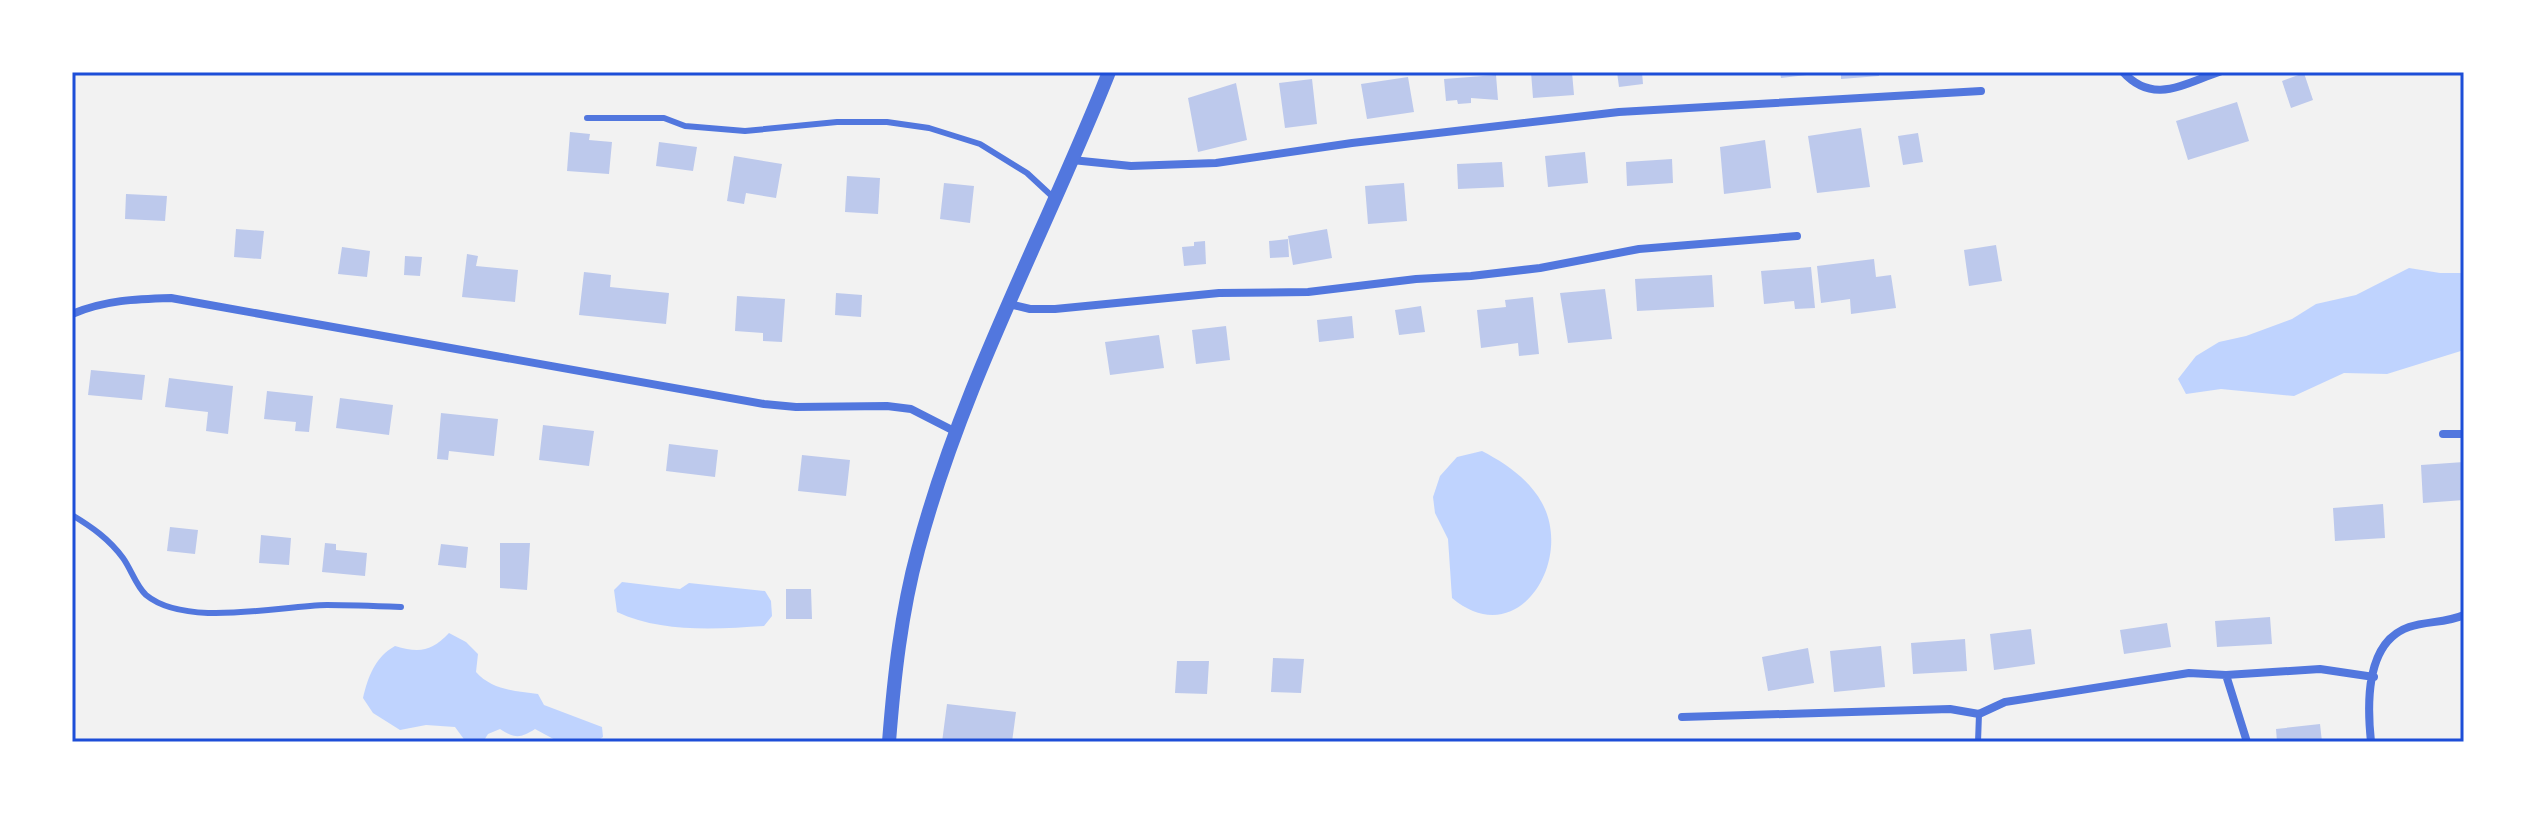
<svg xmlns="http://www.w3.org/2000/svg" width="2536" height="814" font-family="'IBM Plex Sans',sans-serif">
	<style>
		.water { fill: #bfd3fe }
		.building { fill: #bdc9ec }
		.lines { fill: none; stroke-linecap: round; stroke-linejoin: round }
		.service { stroke: #5277de; stroke-width: 6 }
		.minor { stroke: #5277de; stroke-width: 8 }
		.tertiary { stroke: #5277de; stroke-width: 14 }
		.neatline { fill: none; stroke: #1d4ed8; stroke-width: 3 }
	</style>
	<rect width="100%" height="100%" fill="#f2f2f2"/>
	<path class="water" d="M2409 268 2440 273H2464V350L2387 374 2344 373 2294 396 2221 389 2186 394 2178 379 2196 356 2219 342 2246 336 2292 319 2316 304 2356 295Z
		M1482 451C1505 463 1529 479 1542 503 1574 561 1518 653 1452 598L1448 539 1435 513 1433 497 1440 476 1457 457Z
		M622 582 680 589 689 583 765 591 771 601 772 616 764 626C717 629 661 633 617 612L614 590Z
		M449 633 466 642 478 654 476 672C492 690 515 691 538 694L544 705 602 727 603 737 595 742H559L535 729C521 738 515 739 500 729L488 734 483 742H466L455 727 426 725 400 730 373 713 363 698C368 677 375 657 395 646 419 653 431 652 449 633Z"/>
	<path class="building" d="M1531 72H1572L1574 95 1533 98Z
		M1617 72H1642L1643 84 1619 87Z
		M1780 72H1815V74L1781 78Z
		M1841 72H1879V76L1841 79Z
		M2304 73 2313 100 2291 108 2282 81Z
		M1496 75 1498 100 1471 98V103L1458 104 1457 100 1446 101 1444 79Z
		M1408 77 1414 112 1367 119 1361 84Z
		M1312 79 1317 124 1285 128 1279 83Z
		M1236 83 1247 140 1198 152 1188 98Z
		M2237 102 2249 141 2188 160 2176 121Z
		M1861 128 1870 187 1817 193 1808 136Z
		M570 132 590 134 589 140 612 142 609 174 567 171Z
		M1918 133 1923 162 1903 165 1898 136Z
		M1765 140 1771 188 1724 194 1720 147Z
		M659 142 697 147 693 171 656 166Z
		M1585 152 1588 183 1548 187 1545 156Z
		M734 156 782 164 776 198 746 193 744 204 727 201Z
		M1672 159 1673 183 1627 186 1626 162Z
		M1502 162 1504 187 1458 189 1457 164Z
		M847 176 880 178 878 214 845 212Z
		M944 183 974 186 970 223 940 219Z
		M1404 183 1407 221 1368 224 1365 186Z
		M126 194 167 196 165 221 125 219Z
		M236 229 264 231 261 259 234 257Z
		M1327 229 1332 258 1293 265 1288 236Z
		M1288 239 1289 257 1270 258 1269 241Z
		M1205 241 1206 264 1184 266 1182 247 1194 246V242Z
		M1996 245 2002 281 1969 286 1964 250Z
		M342 247 370 251 367 277 338 274Z
		M467 254 478 256 476 266 518 270 515 302 462 297Z
		M405 256 422 257 420 276 404 275Z
		M1874 259 1876 277 1891 275 1896 308 1851 314 1850 299 1821 303 1817 266Z
		M1811 267 1815 308 1795 309 1794 301 1764 304 1761 271Z
		M584 272 611 275 610 287 669 293 666 324 579 315Z
		M1712 275 1714 307 1637 311 1635 279Z
		M1605 289 1612 339 1568 343 1560 293Z
		M836 293 862 295 861 317 835 315Z
		M737 296 785 299 782 342 763 341V333L735 331Z
		M1533 297 1539 354 1519 356 1518 343 1481 348 1477 310 1506 307 1505 300Z
		M1421 306 1425 332 1399 335 1395 310Z
		M1352 316 1354 338 1319 342 1317 320Z
		M1226 326 1230 360 1196 364 1192 330Z
		M1159 335 1164 368 1110 375 1105 342Z
		M91 370 145 375 142 400 88 395Z
		M169 378 233 386 228 434 206 431 208 412 165 407Z
		M267 391 313 396 309 432 295 431 296 422 264 419Z
		M340 398 393 405 389 435 336 428Z
		M441 413 498 419 494 456 449 451 448 460 437 459Z
		M543 425 594 431 589 466 539 460Z
		M669 444 718 450 715 477 666 471Z
		M802 455 850 460 846 496 798 491Z
		M2464 462V500L2423 503 2421 465Z
		M2383 504 2385 538 2335 541 2333 508Z
		M170 527 198 530 195 554 167 551Z
		M261 535 291 538 289 565 259 563Z
		M325 543 336 544V550L367 553 365 576 322 572Z
		M500 543H530L527 590 500 588Z
		M441 544 468 547 466 568 438 565Z
		M786 589H811L812 619H786Z
		M2270 617 2272 644 2217 647 2215 621Z
		M2167 623 2171 647 2124 654 2120 630Z
		M2031 629 2035 664 1994 670 1990 634Z
		M1965 639 1967 671 1913 674 1911 643Z
		M1881 646 1885 687 1834 692 1830 651Z
		M1808 648 1814 683 1768 691 1762 657Z
		M1273 658 1304 659 1301 693 1271 692Z
		M1177 661H1209L1207 694 1175 693Z
		M947 704 1016 712 1012 742H942Z
		M2320 724 2322 742H2277L2276 729Z"/>
	<g class="lines">
		<path class="service" d="M587 118H664L685 126 745 131 837 122H887L929 128 980 144 1027 173 1055 199
			M72 515C92 527 109 539 123 558 131 569 136 586 146 595 186 628 278 606 327 605 352 605 377 606 401 607
			M1978 742 1979 714"/>
		<path class="minor" d="M2123 72C2153 105 2183 84 2219 72
			M1072 160 1131 166 1216 163 1352 143 1619 112 1981 91
			M1009 304 1030 309H1055L1219 293 1308 292 1416 279 1471 276 1540 268 1639 249 1797 236
			M72 314C105 300 136 299 171 298L764 404 796 407 887 406 911 409 956 432
			M2443 434H2464
			M2226 675 2247 742
			M1682 717 1950 709 1979 714 2005 702 2189 673 2226 675 2320 669 2374 677
			M2371 742C2367 704 2365 642 2409 627 2427 621 2446 623 2464 615"/>
		<path class="tertiary" d="M889 742C894 678 901 613 918 550 962 384 1046 231 1109 72"/>
	</g>
	<rect width="2536" height="814" fill="none" stroke="#ffffff" stroke-width="148"/>
	<rect x="74" y="74" width="2388" height="666" class="neatline"/>
</svg>
